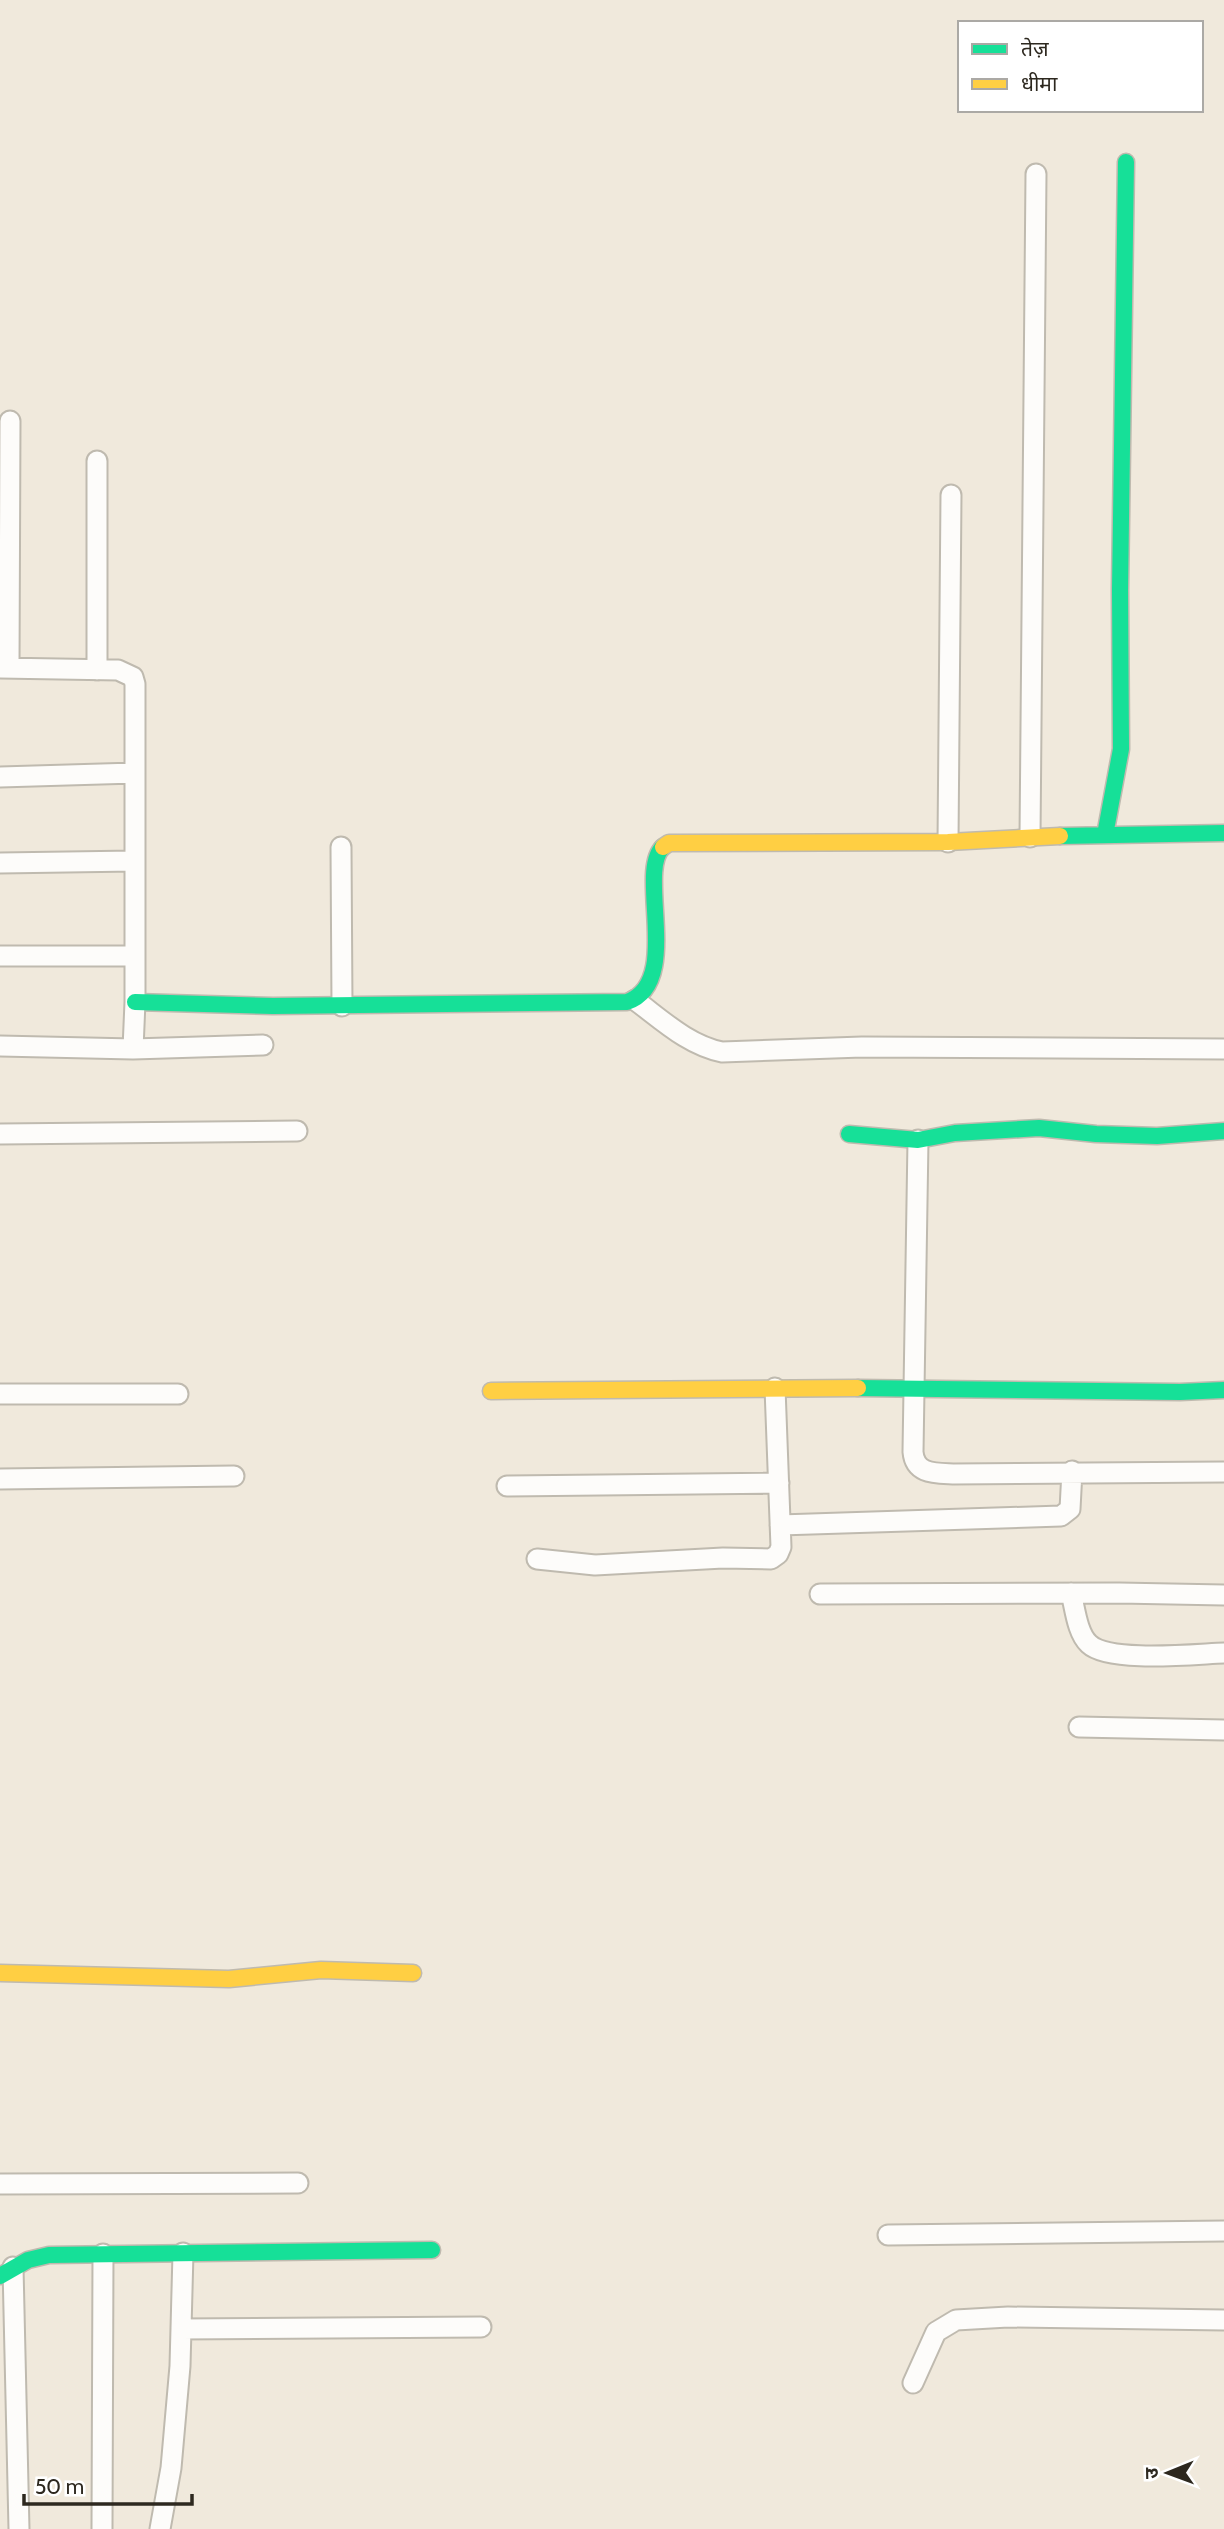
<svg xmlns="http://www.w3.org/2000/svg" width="1224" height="2529" font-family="Cabin,'Noto Sans Devanagari',sans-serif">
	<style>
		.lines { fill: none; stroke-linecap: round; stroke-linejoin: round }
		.street-casing { stroke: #bfbaaf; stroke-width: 23 }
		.fast-casing { stroke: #bfbaaf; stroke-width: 19 }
		.slow-casing { stroke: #bfbaaf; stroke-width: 19 }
		.street { stroke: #fdfcfa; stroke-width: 19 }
		.fast { stroke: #16e098; stroke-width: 16 }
		.slow { stroke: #ffcf43; stroke-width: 16 }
	</style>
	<rect width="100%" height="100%" fill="#f0e9dc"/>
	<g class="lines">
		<defs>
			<path id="street" d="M0 668 118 670 133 677 135 684V1002L133 1049
				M9 668 10 421
				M97 670V461
				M0 777 135 773
				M1030 837 1036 174
				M948 842 951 495
				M341 847 342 1006
				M0 863 134 861
				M0 956H134
				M635 1000C662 1020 688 1045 722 1052L862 1047 1224 1049
				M0 1046 133 1049 263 1045
				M0 1134 297 1131
				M918 1140 913 1452C915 1474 934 1473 953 1474L1224 1472
				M0 1394H178
				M0 1479 234 1476
				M507 1486 779 1483
				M780 1525 1061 1516 1070 1509 1072 1471
				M537 1559 595 1565 723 1558 771 1559 778 1554 781 1547 775 1388
				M1071 1593C1075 1608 1077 1633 1089 1644 1109 1663 1195 1654 1224 1653
				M820 1594 1119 1593 1224 1595
				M1079 1727 1224 1730
				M0 2184 298 2183
				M888 2235 1224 2231
				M13 2267 19 2529
				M181 2329 481 2327
				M913 2383 936 2332 956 2320 1008 2317 1224 2320
				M102 2529 103 2254
				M160 2529 171 2468 180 2366 183 2253"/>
			<path id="fast" d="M1105 835 1121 749 1120 590 1126 162
				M1060 836 1224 833
				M135 1002 273 1006 627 1002C683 983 636 872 663 847
				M849 1134 918 1140 955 1133 1039 1128 1096 1134 1157 1136 1224 1131
				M858 1388 1180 1392 1224 1390
				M0 2276 28 2260 49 2255 432 2250"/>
			<path id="slow" d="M663 847 669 843 948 842 1060 836
				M491 1391 858 1388
				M0 1973 229 1979 321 1970 413 1973"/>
		</defs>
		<use href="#street" class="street-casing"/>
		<use href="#fast" class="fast-casing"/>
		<use href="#slow" class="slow-casing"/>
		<use href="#street" class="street"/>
		<use href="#fast" class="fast"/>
		<use href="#slow" class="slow"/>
	</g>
	<rect x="958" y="21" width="245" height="91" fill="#ffffff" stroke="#aba9a5" stroke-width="2"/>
	<rect x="972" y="44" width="35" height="10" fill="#16e098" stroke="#aba9a5" stroke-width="2"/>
	<text x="1021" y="56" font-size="21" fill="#2d281f">तेज़</text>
	<rect x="972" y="79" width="35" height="10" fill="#ffcf43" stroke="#aba9a5" stroke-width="2"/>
	<text x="1021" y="91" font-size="21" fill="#2d281f">धीमा</text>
	<g transform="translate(1168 2473) rotate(269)" stroke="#ffffff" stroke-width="5" paint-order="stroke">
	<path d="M0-5L12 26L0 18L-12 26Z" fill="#2d281f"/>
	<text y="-10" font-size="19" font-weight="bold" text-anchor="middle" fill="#2d281f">उ</text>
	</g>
	<path d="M24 2494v10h168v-10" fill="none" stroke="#2d281f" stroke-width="3.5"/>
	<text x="35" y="2494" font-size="21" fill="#2d281f" stroke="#ffffff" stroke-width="5" paint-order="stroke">50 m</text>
</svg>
